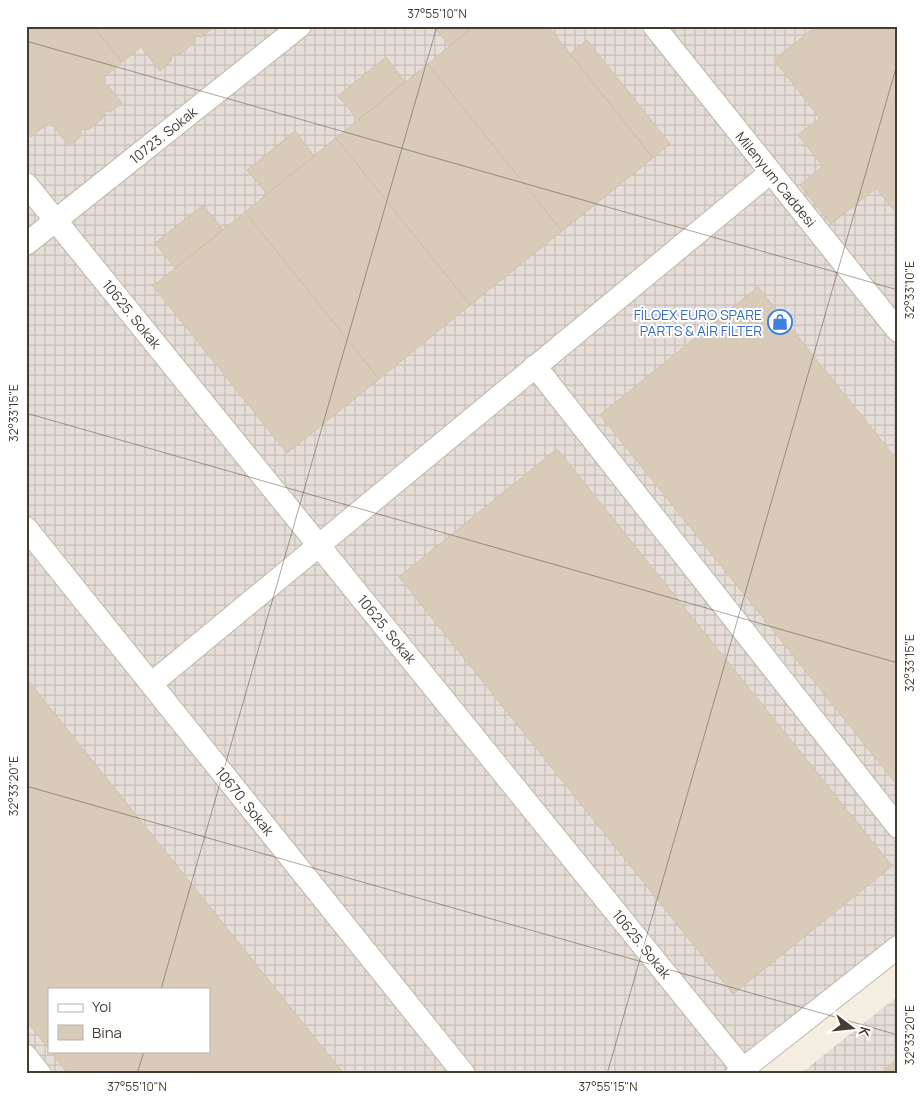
<svg xmlns="http://www.w3.org/2000/svg" width="924" height="1100" font-family="Manrope,sans-serif">
	<style>
		.industrial { fill: url(#industrial-grid); fill-rule: evenodd }
		.building { fill: #d9cbba; stroke: #d1c0a9 }
		.lines { fill: none; stroke-linecap: round; stroke-linejoin: round }
		.minor-casing { stroke: #c2b8a7; stroke-width: 24 }
		.minor { stroke: #fff; stroke-width: 22 }
		.ticks { fill: none; stroke: #453d32; stroke-width: 1; stroke-opacity: 0.45 }
		.labels { text-anchor: middle; dominant-baseline: central; stroke-width: 4; stroke-linejoin: round; paint-order: stroke }
		.street-label { font-size: 14px; fill: #453d32; stroke: #fff }
		.shop-label { font-size: 14px; fill: #366cbe; stroke: #fff; text-anchor: end }
		.neatline { fill: none; stroke: #453d32; stroke-width: 2 }
		.ticks-label { font-size: 12px; text-anchor: middle; fill: #453d32 }
	</style>
	<defs>
		<pattern id="industrial-grid" width="8" height="8" patternUnits="userSpaceOnUse" patternTransform="scale(1.25)"><rect width="8" height="8" fill="#e5ded8"/><path d="M0 4h8M4 0v8" fill="none" stroke="#c6bfba"/></pattern>
	</defs>
	<rect width="100%" height="100%" fill="#f3ede2"/>
	<path class="industrial" d="M26 26H898V942L733 1074H26ZM49 989H209V1051H49Z
		M898 996V1074H800Z"/>
	<path class="building" d="M26 26H93L122 62 102 79 122 103 110 112 103 110V118L88 130 81 129V136L69 146 50 122 31 137 26 131Z
		M93 26H211L213 28 201 37 194 36V43L179 55 172 54 171 61 160 71 141 47 122 62Z
		M433 26H474L450 46Z
		M474 26H548L653 158 562 231 428 64Z
		M816 26H898V215L876 188 831 224 800 185 823 166 798 135 820 118 774 60Z
		M587 40 670 144 653 158 570 54Z
		M386 57 405 82 358 120 338 96Z
		M428 64 562 231 470 305 336 138Z
		M295 131 314 156 267 194 247 170Z
		M336 138 470 305 379 379 245 212Z
		M203 205 223 230 175 268 155 243Z
		M245 212 379 379 287 453 153 286Z
		M758 287 898 461V786L600 415Z
		M557 449 892 866 733 994 399 577Z
		M26 678 344 1074H68L50 1051H209V989H49V1049L26 1021Z
		M898 1059V1074H879Z"/>
	<g class="lines">
		<defs>
			<path id="minor" d="M654 26 898 331
				M26 184 747 1074
				M26 244 300 26
				M535 366 898 827
				M26 528 464 1074
				M151 684 771 172
				M26 1056 40 1074
				M737 1074 898 947"/>
		</defs>
		<use href="#minor" class="minor-casing"/>
		<use href="#minor" class="minor"/>
	</g>
	<path class="ticks" d="M26 41 898 290M26 413 898 663M26 786 898 1035M161 989 437 26M137 1074 144 1051M607 1074 898 61"/>
	<defs>
		<symbol id="shop-ring" viewBox="-11 -11 22 22"><circle r="9.5" fill="#fff" stroke="#3f7fe0" stroke-width="1.5"/><path d="M-5-2.5h2.3a2.7 3.5 0 0 1 5.4 0H5L5.5 6h-11ZM-1.5-2.5h3a1.5 2.3 0 0 0-3 0Z" fill="#3f7fe0"/></symbol>
	</defs>
	<g fill-rule="evenodd">
		<use href="#shop-ring" x="766" y="308" width="28" height="28"/>
	</g>
	<g class="labels">
		<g class="street-label">
			<text transform="translate(163 135) rotate(-39)">10723. Sokak</text>
			<text transform="translate(776 179) rotate(51)">Milenyum Caddesi</text>
			<text transform="translate(132 314) rotate(51)">10625. Sokak</text>
			<text transform="translate(387 629) rotate(51)">10625. Sokak</text>
			<text transform="translate(245 801) rotate(51)">10670. Sokak</text>
			<text transform="translate(642 944) rotate(51)">10625. Sokak</text>
		</g>
		<g class="shop-label">
			<text x="762" y="314">FİLOEX EURO SPARE<tspan x="762" dy="16">PARTS &amp; AİR FİLTER</tspan></text>
		</g>
	</g>
	<rect width="924" height="1100" fill="none" stroke="#ffffff" stroke-width="55"/>
	<rect x="48" y="988" width="162" height="65" fill="#ffffff" stroke="#b5b1ad"/>
	<rect x="58" y="1004" width="25" height="8" fill="#ffffff" stroke="#b5b1ad"/>
	<text x="92" y="1012" font-size="15" fill="#453d32">Yol</text>
	<rect x="58" y="1025" width="25" height="15" fill="#d9cbba" stroke="#b5b1ad"/>
	<text x="92" y="1038" font-size="15" fill="#453d32">Bina</text>
	<g transform="translate(852 1028) rotate(106)" stroke="#ffffff" stroke-width="4" paint-order="stroke">
	<path d="M0-4L9 19L0 12L-9 19Z" fill="#453d32"/>
	<text y="-8" font-size="14" font-weight="bold" text-anchor="middle" fill="#453d32">K</text>
	</g>
	<rect x="28" y="28" width="868" height="1044" class="neatline"/>
	<g class="ticks-label">
		<text x="437" y="18">37°55'10"N</text>
		<text transform="translate(910 290) rotate(-90)" y="4">32°33'10"E</text>
		<text transform="translate(14 413) rotate(-90)" y="4">32°33'15"E</text>
		<text transform="translate(910 663) rotate(-90)" y="4">32°33'15"E</text>
		<text transform="translate(14 786) rotate(-90)" y="4">32°33'20"E</text>
		<text transform="translate(910 1035) rotate(-90)" y="4">32°33'20"E</text>
		<text x="137" y="1091">37°55'10"N</text>
		<text x="608" y="1091">37°55'15"N</text>
	</g>
</svg>
